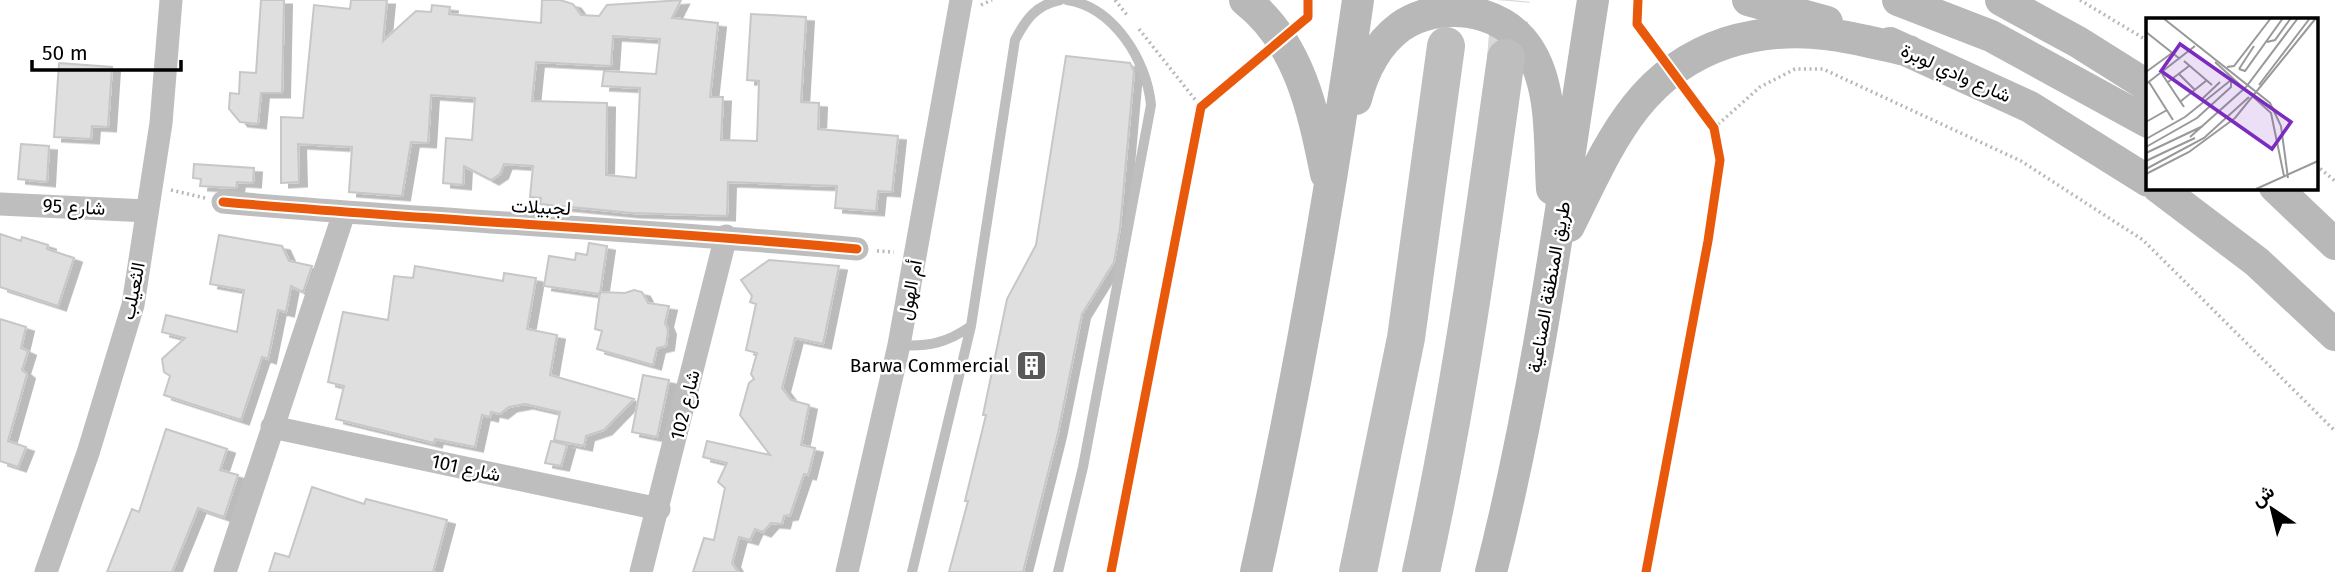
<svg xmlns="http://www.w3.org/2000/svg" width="2335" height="572" font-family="'Fira Sans',Vazirmatn,sans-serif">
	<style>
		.building { fill: #dfdfdf; stroke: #c7c7c7; stroke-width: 2; fill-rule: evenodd; filter: url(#shadow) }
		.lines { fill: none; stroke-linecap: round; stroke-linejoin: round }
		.highway-tunnel { stroke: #d9d9d9; stroke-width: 38; stroke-dasharray: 38 19; stroke-linecap: butt }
		.path { stroke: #b9b9b9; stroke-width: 3.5; stroke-dasharray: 2 3.5; stroke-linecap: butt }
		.lane { stroke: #bebebe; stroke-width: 10 }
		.street { stroke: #bebebe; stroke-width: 23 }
		.secondary { stroke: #b8b8b8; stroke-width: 32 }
		.highway { stroke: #bebebe; stroke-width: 38 }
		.cycleway-casing { stroke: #fff; stroke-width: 13 }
		.cycleway { stroke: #e8590c; stroke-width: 9 }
		.labels { text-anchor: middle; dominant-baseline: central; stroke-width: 5; stroke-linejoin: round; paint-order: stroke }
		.street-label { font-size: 19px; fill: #000; stroke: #fff }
		.poi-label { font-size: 19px; fill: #000; stroke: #fff; text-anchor: end }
		.inset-road { fill: none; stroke: #999; stroke-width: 2 }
		.view { fill: #7b2cbf; fill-opacity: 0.15; stroke: #7b2cbf; stroke-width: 3.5 }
		.inset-edge { fill: none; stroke: #000; stroke-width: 3.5 }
	</style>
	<defs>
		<filter id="shadow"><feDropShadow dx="8" dy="4.5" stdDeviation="0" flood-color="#0004"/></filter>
	</defs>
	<rect width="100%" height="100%" fill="#fff"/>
	<path class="building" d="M261 0H284L282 93H261L258 124 240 122 229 109 230 93 239 94 240 72 256 73Z
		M351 0H387L383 41 416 11 431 12 432 5 450 7 449 14 541 23 542 0H560L573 4 581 15 599 16 607 5 681 0 672 18 718 23 710 97H723L721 140 757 141 759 81 747 80 751 14 806 17 801 102 819 103 818 129 898 136 892 192 878 191 876 211 835 208 837 186 728 182 727 216 632 213 540 204 541 198 530 197 533 166 504 164 500 174 491 180 464 166 463 185 443 183 446 138 472 140 475 98 431 95 428 143 411 142 402 196 349 192 352 147 298 144 299 182 281 183V117L303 118 314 5 350 9ZM613 36 660 39 656 74 604 71 602 86 640 88 636 178 606 175 607 103 532 101 536 62 611 66Z
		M1066 56 1130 63 1134 71 1120 228 1114 262 1082 314 1058 433 1023 572H949L968 501H965L986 415H983L1007 299 1036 245Z
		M59 63 112 67 108 127 92 126 91 139 54 137Z
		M21 144 49 146 47 182 18 179Z
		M194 164 254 168 253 183 237 182 236 188 200 186 201 179 193 178Z
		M0 234 21 241 22 237 48 245 47 249 74 258 58 306 0 287Z
		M219 235 282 246 289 261 312 266 303 292 291 286 286 312 278 310 268 359 262 357 241 420 164 395 170 376 164 372 162 359 185 338 162 332 166 315 237 332 244 290 210 284Z
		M589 243 607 246 600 294 544 286 549 256 575 260 576 253 587 255Z
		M769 260 839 266 823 344 795 338 782 388 791 400 809 405 801 445 815 448 808 475 804 474 790 515 784 516 782 524 771 523 763 532 755 529 750 540 739 537 732 563 738 572H693L704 538 714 540 725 488 718 482 727 463 703 457 707 441 770 455 740 415 749 383 754 379 751 374 757 353 746 350 756 304 750 302 752 296 741 280Z
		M415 266 503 281 504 273 536 278 527 329 557 335 550 375 634 399 604 430 586 436 584 446 554 440 560 412 525 404 509 407 500 414 491 412 490 417 482 415 475 447 435 439 434 443 336 419 344 386 328 382 343 312 388 320 394 276 413 278Z
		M634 290 642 292 648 303 669 306 665 323 668 330 666 346 657 348 653 365 597 349 602 331 595 329 600 292 625 293Z
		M0 319 26 327 21 348 28 351 22 370 27 374 8 441 26 447 18 467 0 461Z
		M643 375 669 380 657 437 632 432Z
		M166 429 227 449 220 470 238 475 224 517 198 508 172 572H107L132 509 139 512Z
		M551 441 567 445 561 466 545 463Z
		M312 487 364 504 366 499 447 520 433 572H269L275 553 289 557Z"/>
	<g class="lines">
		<path class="highway-tunnel" d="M1506 58 1511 0"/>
		<path class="path" d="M1115 0 1127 15
			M2080 0 2148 41
			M981 5 992 0
			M1139 29 1201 107
			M1714 128 1760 87 1795 69H1823L2021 161 2143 240 2335 431
			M2316 165 2335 181
			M171 190 205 198
			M877 251 894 252"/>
		<path class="lane" d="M899 345C928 347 947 343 971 326
			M912 572 971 326 1015 40C1026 19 1036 5 1060 0
			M1058 572 1083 467 1151 105C1147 61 1114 7 1067 0"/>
		<path class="street" d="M223 202C434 221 646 229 857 249
			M0 204 147 211
			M272 427 659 509
			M46 572 88 453 133 305 161 123 171 0
			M225 572 344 213
			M641 572 726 236
			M847 572 899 345 961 0"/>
		<path class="secondary" d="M1245 0C1299 42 1313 110 1326 174
			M1748 0 1827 22
			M1898 0 1991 36 2148 122
			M2001 0 2078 42 2148 86
			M1890 43 2030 107 2148 181
			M1356 99C1363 72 1377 44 1400 27 1438 0 1501 7 1528 48 1554 87 1549 145 1552 189
			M2158 187 2257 262 2335 335
			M2275 187 2335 244
			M1569 226C1608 148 1636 73 1726 43 1758 33 1792 30 1826 34 1854 37 1882 45 1909 51
			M1256 572C1298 382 1331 192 1358 0
			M1491 572C1539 384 1563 192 1593 0"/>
		<path class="highway" d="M1358 572 1406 338 1446 46
			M1421 572C1459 402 1482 231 1506 58"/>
		<defs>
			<path id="cycleway" d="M1638 0 1637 24 1714 128 1720 160 1708 241 1646 572
				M223 202C434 221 646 229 857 249
				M1111 572 1201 107 1308 17V0"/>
		</defs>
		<use href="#cycleway" class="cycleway-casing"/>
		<use href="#cycleway" class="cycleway"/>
	</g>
	<defs>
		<symbol id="building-square" viewBox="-11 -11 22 22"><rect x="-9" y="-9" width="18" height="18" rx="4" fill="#595959" stroke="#fff"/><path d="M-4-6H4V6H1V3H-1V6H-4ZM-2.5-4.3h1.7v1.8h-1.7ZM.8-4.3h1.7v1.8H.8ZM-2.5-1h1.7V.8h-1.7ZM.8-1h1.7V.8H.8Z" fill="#fff"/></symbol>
	</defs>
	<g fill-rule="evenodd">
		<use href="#building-square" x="1014" y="348" width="35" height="35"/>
	</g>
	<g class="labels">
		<g class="street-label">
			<text transform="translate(1956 73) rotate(24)">شارع وادي لوبرة</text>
			<text transform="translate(74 207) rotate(3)">شارع 95</text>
			<text transform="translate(541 207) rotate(3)">لجبيلات</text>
			<text transform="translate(1549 287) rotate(-80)">طريق المنطقة الصناعية</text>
			<text transform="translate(910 290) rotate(-79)">أم الهول</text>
			<text transform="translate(133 291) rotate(-79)">الثعيلب</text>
			<text transform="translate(685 405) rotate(-76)">شارع 102</text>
			<text transform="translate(466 468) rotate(12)">شارع 101</text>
		</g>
		<g class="poi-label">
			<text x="1009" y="365">Barwa Commercial</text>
		</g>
	</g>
	<g transform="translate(2146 18)">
		<rect width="172" height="172" fill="#fff"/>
		<path class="inset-road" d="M17 0 124 85 135 108 142 160M0 14 34 41M121 24 129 22 145 0M38 43 66 67M69 44 125 95 138 158M81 49 88 48 125 0M93 51 99 53 137 0M93 51 108 28M0 54 26 35M16 56 38 89M33 56 49 72M3 64 27 102M22 64 43 48M0 66 49 28M113 67 164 0M56 81 74 64M35 83 61 62M0 104 21 92M44 119 100 69 152 0M0 121 39 99 85 62V69L51 100 0 129M21 133 49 120M0 135 57 108M0 143 21 133M0 151 58 120 103 79M0 156 43 134 89 100 170 0M110 171 172 143"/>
		<path class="view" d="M34 26 145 104 126 131 15 53Z"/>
		<rect width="172" height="172" class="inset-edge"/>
	</g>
	<g transform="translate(2272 509) rotate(325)" stroke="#ffffff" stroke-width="5" paint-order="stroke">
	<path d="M0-5L12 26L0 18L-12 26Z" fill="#000000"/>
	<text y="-10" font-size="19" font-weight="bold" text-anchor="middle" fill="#000000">ش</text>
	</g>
	<path d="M32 60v10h149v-10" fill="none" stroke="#000000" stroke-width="3.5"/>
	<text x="42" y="60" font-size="21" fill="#000000" stroke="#ffffff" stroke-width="5" paint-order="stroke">50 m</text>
</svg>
